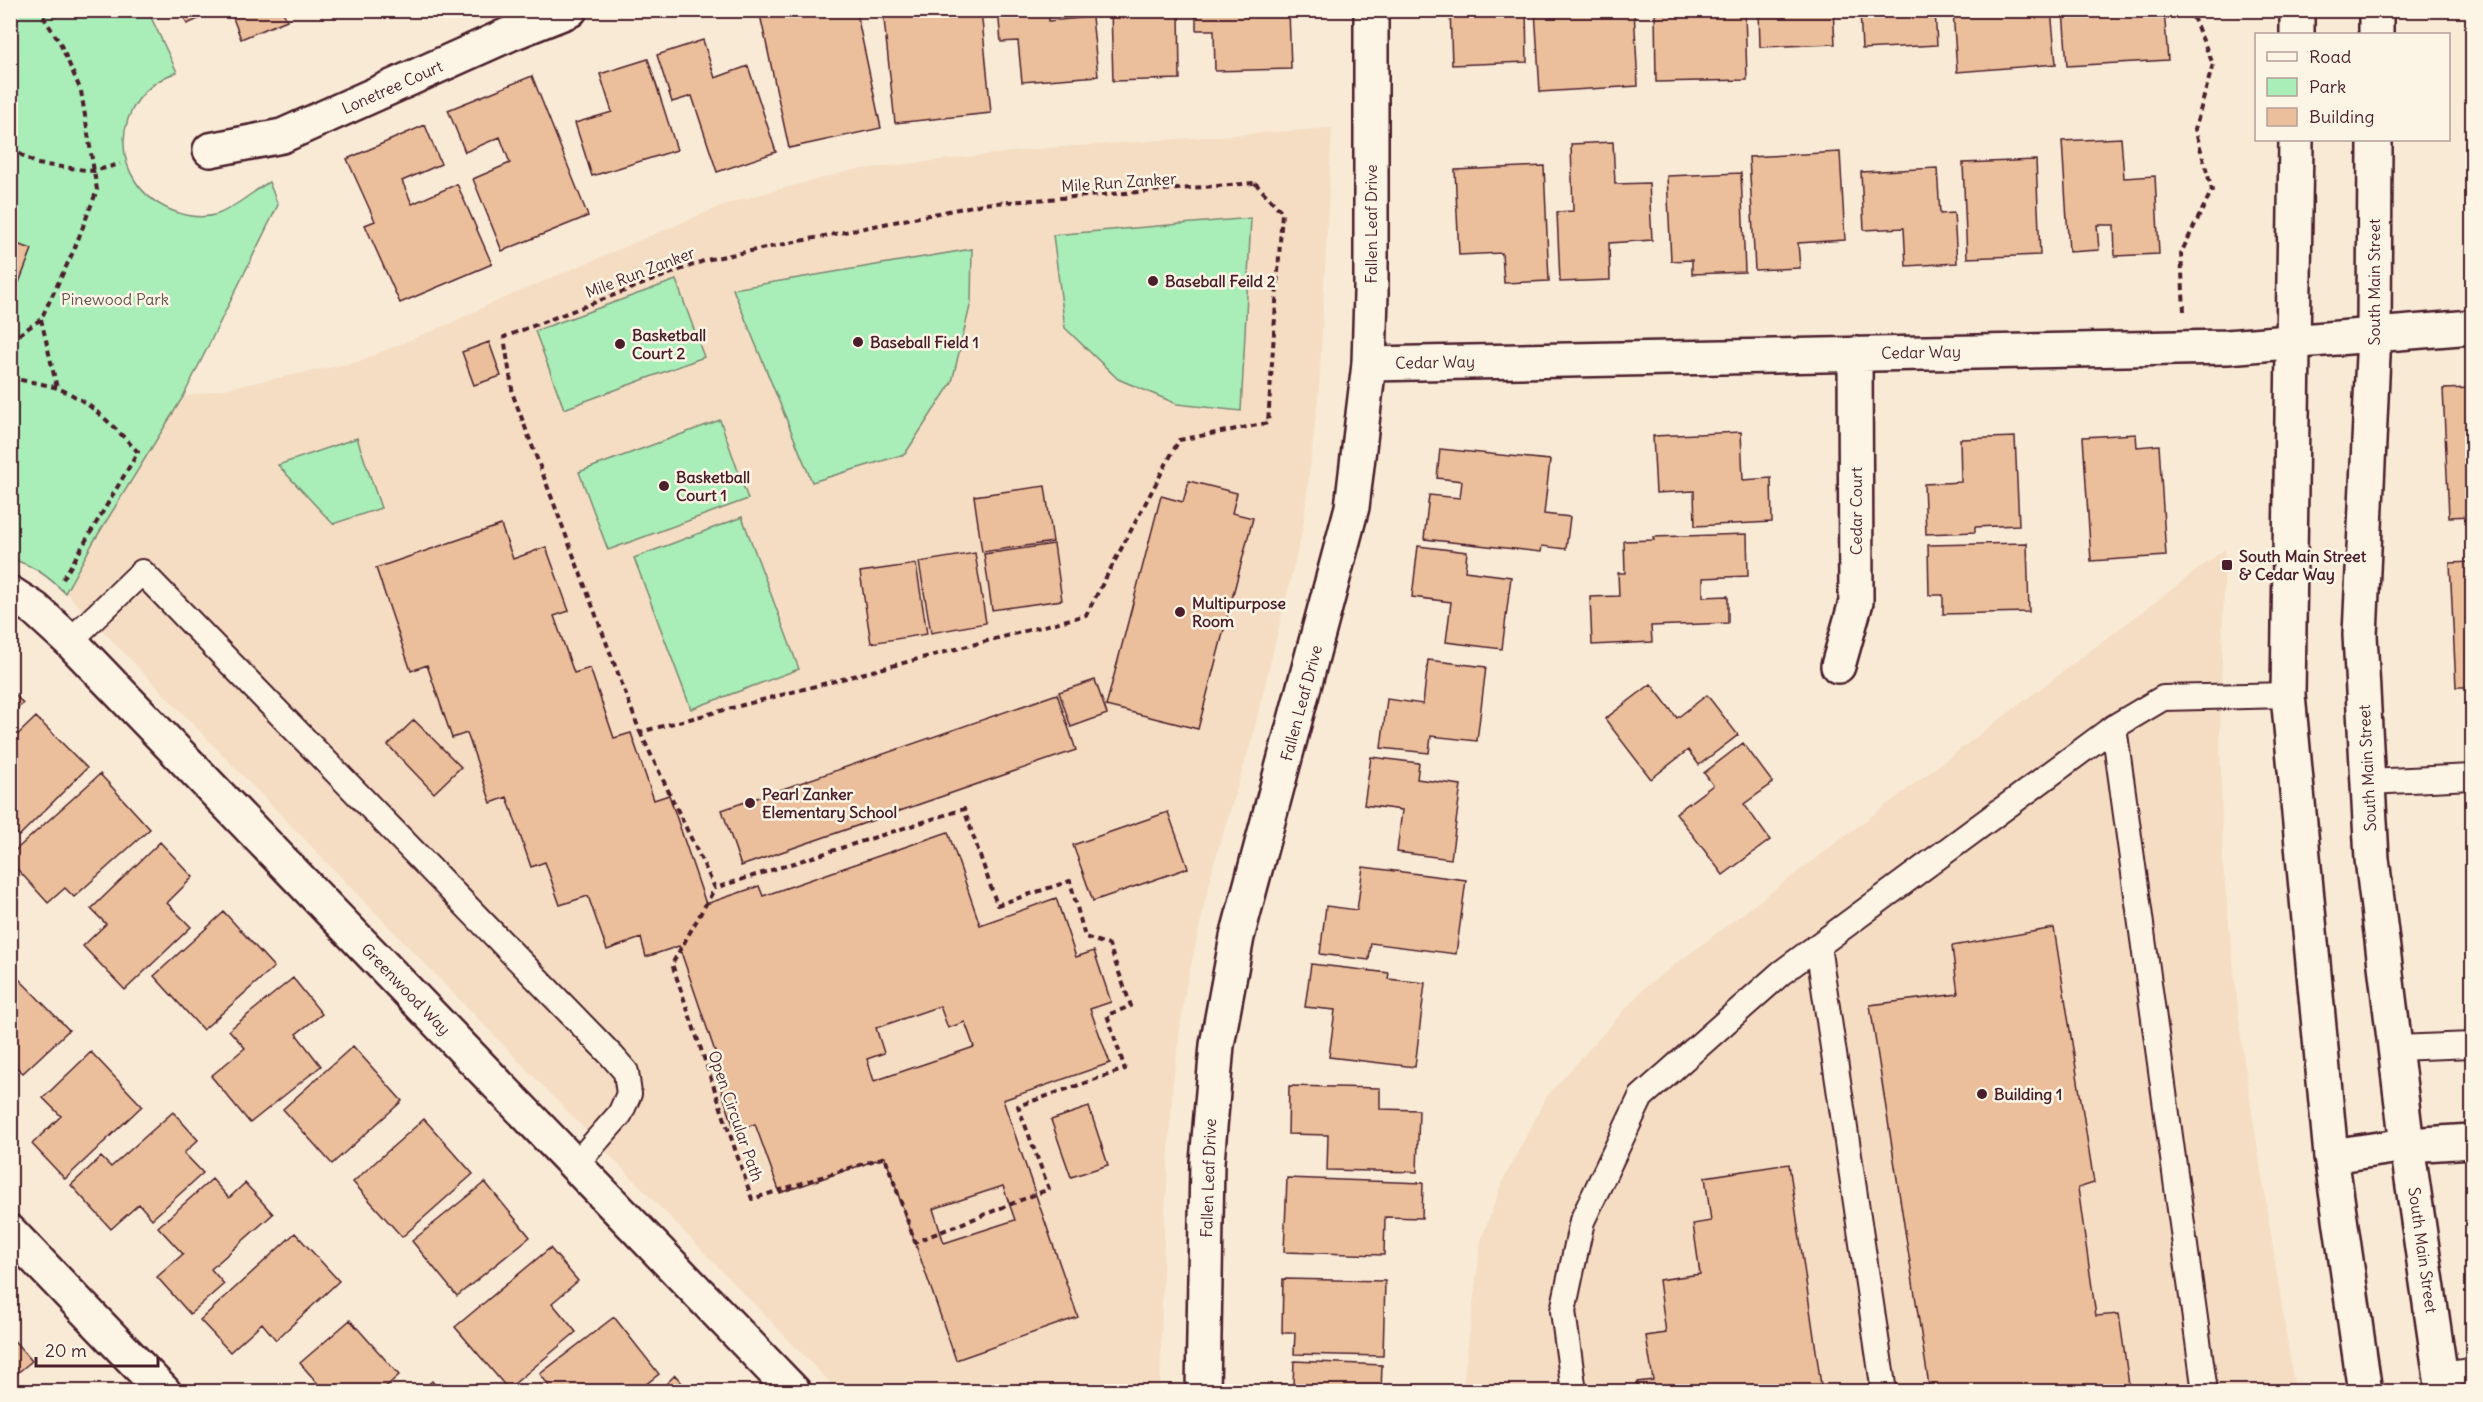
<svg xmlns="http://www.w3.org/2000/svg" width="2483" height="1402" font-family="Delius,sans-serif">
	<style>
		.built { fill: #f5ddc4 }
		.green { fill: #a9edb8; stroke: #7a8672; stroke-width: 1.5 }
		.building { fill: #ebbf9b; stroke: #4a1f2b; stroke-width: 1.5; fill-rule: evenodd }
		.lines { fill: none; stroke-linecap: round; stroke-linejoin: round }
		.lane-casing { stroke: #4a1f2b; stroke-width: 28 }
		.street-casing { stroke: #4a1f2b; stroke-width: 38 }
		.secondary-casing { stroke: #4a1f2b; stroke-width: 38 }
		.primary-casing { stroke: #4a1f2b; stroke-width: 38 }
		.path { stroke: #4a1f2b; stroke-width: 4; stroke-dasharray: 6 4.5; stroke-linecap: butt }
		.lane { stroke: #fcf5e5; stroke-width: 24 }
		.street { stroke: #fcf5e5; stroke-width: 33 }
		.secondary { stroke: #fcf5e5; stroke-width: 33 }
		.primary { stroke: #fcf5e5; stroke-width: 33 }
		.poi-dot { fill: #4a1f2b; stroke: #fcf5e5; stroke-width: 2 }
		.labels { text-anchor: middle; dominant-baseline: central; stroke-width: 5; stroke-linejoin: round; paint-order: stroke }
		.street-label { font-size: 16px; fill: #4a1f2b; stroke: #fcf5e5 }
		.poi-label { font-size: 16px; font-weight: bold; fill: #4a1f2b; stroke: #fcf5e5; text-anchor: start }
		.park-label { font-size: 16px; fill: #62524e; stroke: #fcf5e5 }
	</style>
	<rect width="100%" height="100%" fill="#f9ead6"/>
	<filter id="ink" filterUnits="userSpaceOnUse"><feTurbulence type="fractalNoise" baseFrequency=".0167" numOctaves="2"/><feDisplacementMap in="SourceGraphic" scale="12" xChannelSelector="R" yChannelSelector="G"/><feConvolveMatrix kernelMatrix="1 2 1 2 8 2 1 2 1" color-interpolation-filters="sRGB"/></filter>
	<g filter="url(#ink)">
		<path class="built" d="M1332 128 1319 391 1303 528 1251 743 1214 863 1185 992 1173 1082 1164 1233 1160 1391H838L66 593 94 541 183 397 357 362 451 323 490 304 728 203 853 170 1047 148Z
			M2225 549 2220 733 2223 865 2242 1046 2295 1391 1462 1392 1481 1240 1502 1182 1547 1096 1644 988Z"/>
		<path class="green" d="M10 11H148L177 72C109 96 105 184 173 211 186 216 203 219 218 214 236 207 252 192 269 182L278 205 183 397 94 541 65 593C49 577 33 565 11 559Z
			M1251 218 1241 411 1177 404 1118 379 1065 328 1053 235Z
			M972 249 971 302 952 382 905 454 812 482 733 289Z
			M676 280 704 357 564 409 535 331Z
			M720 420 748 499 608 550 579 472Z
			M357 438 381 508 333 524 278 465Z
			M742 517 799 669 691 709 634 558Z"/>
		<path class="building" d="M181 10H219L187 24Z
			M230 10H282L287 20 241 39Z
			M759 10H856L881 128 789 148Z
			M883 10H981L991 113 895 123Z
			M998 10H1048L1049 21 1092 17 1098 76 1022 82 1018 41 1001 42Z
			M1111 10H1179L1180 79 1113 81Z
			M1196 10H1289L1291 69 1215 71 1214 30H1196Z
			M1450 10H1526L1527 62 1452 65Z
			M1535 10H1634L1638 86 1540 92Z
			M1655 10H1745L1747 80 1656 82Z
			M1759 10H1833L1835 44 1760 47Z
			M1860 10H1935L1937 45 1862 49Z
			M1953 10H2051L2056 64 1957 72Z
			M2063 10H2164L2168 60 2067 66Z
			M703 40 715 78 748 66 776 152 717 172 692 96 672 102 657 55Z
			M648 59 677 150 592 176 575 123 612 112 600 74Z
			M532 76 588 216 502 251 473 179 510 163 500 137 465 152 448 110Z
			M425 125 441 164 402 181 412 204 457 184 492 264 400 303 365 225 375 221 347 159Z
			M2121 138 2124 178 2155 176 2159 254 2115 256 2114 225H2097L2099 250 2069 252 2062 141Z
			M1613 142 1615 184 1649 183 1652 240 1609 243 1610 280 1560 282 1557 212 1573 211 1571 144Z
			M1840 152 1845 240 1798 243 1800 268 1755 270 1749 157Z
			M2036 160 2040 255 1967 258 1963 163Z
			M1544 166 1549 281 1504 283 1502 253 1459 255 1455 170Z
			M1937 168 1940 214 1954 213 1957 263 1906 266 1904 228 1864 230 1861 172Z
			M1741 173 1745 272 1692 274V260L1671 261 1667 176Z
			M10 242 32 249 15 293 10 292Z
			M489 342 501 376 474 385 462 352Z
			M2472 388V516L2449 517 2443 389Z
			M1741 432 1743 480 1771 478 1772 522 1695 526 1694 491 1656 493 1653 436Z
			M2136 434 2137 447 2159 445 2166 556 2091 561 2083 437Z
			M2015 437 2019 525 1975 527V532L1926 534 1924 484 1961 482 1960 439Z
			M1440 449 1550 460 1544 514 1570 517 1566 549 1542 546 1541 552 1424 539 1429 495 1460 498 1462 481 1437 478Z
			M1189 481 1237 493 1232 513 1253 518 1198 729 1106 706 1161 496 1183 502Z
			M1045 486 1053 542 982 552 974 496Z
			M501 525 513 559 546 547 569 611 554 616 574 673 590 668 614 738 631 733 654 800 669 795 706 904 759 886 763 896 948 832 980 925 1056 898 1076 957 1094 951 1111 1002 1090 1009 1110 1063 1003 1100 1078 1317 956 1360 885 1157 780 1193 755 1124 735 1131 718 1080 724 1078 679 946 646 957 641 938 607 950 588 896 560 905 545 862 531 867 507 797 491 803 467 733 452 738 427 665 411 671 376 568ZM940 1006 948 1028 965 1022 974 1047 874 1081 867 1059 884 1053 876 1028ZM1003 1186 1015 1220 944 1243 933 1209Z
			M1747 534 1748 576 1703 578V597L1728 596V623L1651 626 1652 642 1592 645 1590 597 1619 596 1618 573H1625L1624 541 1654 540 1653 537Z
			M2027 543 2029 612 1943 614V595H1929L1928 545Z
			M1054 544 1062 600 992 610 984 554Z
			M1418 546 1467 552 1465 571 1511 577 1502 649 1446 642 1451 602 1412 597Z
			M975 553 986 623 931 633 919 562Z
			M2472 562V687H2456L2450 563Z
			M916 564 927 634 871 643 860 572Z
			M1428 660 1486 667 1477 741 1431 736 1429 753 1381 748 1387 699 1423 704Z
			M1095 680 1107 714 1071 727 1059 692Z
			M1651 684 1677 718 1707 695 1738 735 1699 765 1688 750 1651 779 1605 719Z
			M10 688 23 704 10 714Z
			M1057 694 1076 750 741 866 722 810Z
			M36 717 87 768 19 836 10 828V742Z
			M414 720 461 767 434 793 388 745Z
			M1743 743 1773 783 1744 804 1770 840 1723 875 1676 813 1713 785 1704 773Z
			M1371 757 1419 763 1417 779 1461 785 1451 859 1397 852 1402 810 1364 805Z
			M100 774 150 829 74 897 65 888 48 903 10 861V855Z
			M1168 812 1188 868 1093 901 1073 845Z
			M160 842 193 877 167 903 191 927 125 990 83 946 106 924 91 909Z
			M1363 867 1466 880 1456 954 1371 943 1369 960 1320 954 1326 906 1357 910Z
			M224 912 274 967 203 1030 154 976Z
			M2054 928 2094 1183 2078 1188 2096 1316 2119 1314 2130 1392H1930L1870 1005 1958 994 1952 946Z
			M1311 964 1389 973 1388 979 1425 983 1415 1067 1329 1057 1335 1010 1305 1007Z
			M293 978 322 1014 296 1034 321 1066 250 1123 211 1076 245 1048 229 1030Z
			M19 979 69 1030 23 1073 10 1061V987Z
			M353 1046 402 1101 332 1164 283 1109Z
			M91 1052 142 1106 65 1179 32 1144 61 1116 43 1098Z
			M1289 1086 1380 1088V1109L1419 1110 1417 1172 1327 1170 1328 1135 1288 1134Z
			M1089 1107 1108 1165 1071 1177 1051 1120Z
			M173 1112 198 1140 184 1153 203 1173 152 1219 139 1204 111 1229 71 1185 101 1157 111 1167Z
			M424 1119 473 1174 402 1237 353 1182Z
			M1789 1164 1822 1392H1638L1637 1382 1653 1380 1646 1336 1666 1333 1659 1280 1700 1274 1693 1224 1711 1221 1705 1177Z
			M1287 1178 1423 1183 1422 1218 1385 1217 1384 1255 1284 1252Z
			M212 1179 229 1198 245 1183 273 1214 211 1269 224 1284 190 1314 157 1277 183 1254 158 1227Z
			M485 1182 530 1237 457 1296 412 1241Z
			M295 1233 339 1281 276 1340 262 1323 230 1352 200 1320Z
			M550 1248 578 1281 552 1303 576 1332 508 1389 455 1327Z
			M1283 1279 1385 1281 1383 1356 1294 1354 1295 1333H1282Z
			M614 1317 659 1374 636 1392H554L540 1374Z
			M350 1320 399 1375 380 1392H312L319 1385 300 1363Z
			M10 1336 32 1361 10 1379Z
			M1294 1361 1382 1365 1381 1392H1280L1281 1384 1293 1385Z
			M675 1375 690 1392H658Z
			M432 1381 440 1392H419Z"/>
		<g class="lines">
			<defs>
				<path id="lane" d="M70 641 142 572 612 1056 626 1072 629 1094 620 1114 575 1165
					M2114 727 2205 1392
					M2368 782 2472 777
					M1818 946 1884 1392
					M2396 1048 2472 1045
					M2441 1375 2472 1371
					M1574 1392 1563 1311 1582 1221 1641 1097 1781 973 2114 727 2163 698 2288 695"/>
				<path id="street" d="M210 150 282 136 512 33 570 10
					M1369 364 2227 347 2472 327
					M10 593 35 609 70 641 794 1392
					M1838 666 1856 602 1855 354
					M2331 1156 2407 1145 2472 1141
					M10 1232 164 1392"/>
				<path id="secondary" d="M1203 1392 1207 1162 1217 1045 1237 937 1352 507 1369 364 1371 293V10"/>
				<path id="primary" d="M2297 10V34
					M2376 34V10
					M2296 140 2288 695 2331 1156 2365 1392
					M2375 140 2374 334 2360 635 2372 859 2407 1145 2443 1392"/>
			</defs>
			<use href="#lane" class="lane-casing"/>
			<use href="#street" class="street-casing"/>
			<use href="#secondary" class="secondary-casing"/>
			<use href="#primary" class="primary-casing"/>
			<path class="path" d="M10 148 37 164 94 171 120 164
				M1255 183 1282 212 1268 423 1179 440 1086 615 640 732 513 395 504 337 706 260 983 204Z
				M2184 311 2181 253 2212 190 2195 129 2213 64 2190 10
				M41 319 57 388
				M10 341 41 319 74 250 97 190 81 91 60 43 39 10
				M10 378C25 381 42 383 57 388 90 400 115 428 138 452L62 581
				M640 732 715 888 964 809 997 905 1070 881 1085 937 1109 945 1131 1006 1107 1015 1125 1069 1018 1106 1049 1189 915 1242 885 1157 752 1199 672 964 715 888"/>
			<use href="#lane" class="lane"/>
			<use href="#street" class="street"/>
			<use href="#secondary" class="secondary"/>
			<use href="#primary" class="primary"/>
		</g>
	</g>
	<g class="poi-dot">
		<circle cx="1153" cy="281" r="6"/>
		<circle cx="858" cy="342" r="6"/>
		<circle cx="620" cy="344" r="6"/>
		<circle cx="664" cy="486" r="6"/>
		<rect x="2221" y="559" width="12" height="12" rx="3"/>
		<circle cx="1180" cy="612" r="6"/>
		<circle cx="750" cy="803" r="6"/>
		<circle cx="1982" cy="1094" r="6"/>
	</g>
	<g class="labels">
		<g class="street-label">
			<text transform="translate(392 87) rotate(-24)">Lonetree Court</text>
			<text transform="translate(1119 182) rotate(-4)">Mile Run Zanker</text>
			<text transform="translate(1371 224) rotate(-90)">Fallen Leaf Drive</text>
			<text transform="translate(640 272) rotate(-21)">Mile Run Zanker</text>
			<text transform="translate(2374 282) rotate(-90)">South Main Street</text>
			<text transform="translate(1921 352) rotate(-1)">Cedar Way</text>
			<text transform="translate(1435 362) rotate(-1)">Cedar Way</text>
			<text transform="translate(1856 511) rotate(-90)">Cedar Court</text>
			<text transform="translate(1301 703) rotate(-75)">Fallen Leaf Drive</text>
			<text transform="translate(2367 768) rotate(-93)">South Main Street</text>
			<text transform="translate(406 989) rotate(46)">Greenwood Way</text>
			<text transform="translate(736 1116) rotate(71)">Open Circular Path</text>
			<text transform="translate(1208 1178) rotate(-88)">Fallen Leaf Drive</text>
			<text transform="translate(2423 1250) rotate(82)">South Main Street</text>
		</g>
		<g class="poi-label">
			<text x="1165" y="281">Baseball Feild 2</text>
			<text x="632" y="335">Basketball<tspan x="632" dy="18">Court 2</tspan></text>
			<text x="870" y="342">Baseball Field 1</text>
			<text x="676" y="477">Basketball<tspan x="676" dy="18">Court 1</tspan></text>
			<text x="2239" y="556">South Main Street<tspan x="2239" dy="18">&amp; Cedar Way</tspan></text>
			<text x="1192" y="603">Multipurpose<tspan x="1192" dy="18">Room</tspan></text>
			<text x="762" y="794">Pearl Zanker<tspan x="762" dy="18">Elementary School</tspan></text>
			<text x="1994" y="1094">Building 1</text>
		</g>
		<g class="park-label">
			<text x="115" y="299">Pinewood Park</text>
		</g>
	</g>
	<rect width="2483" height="1402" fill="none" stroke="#fcf5e5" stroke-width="36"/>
	<rect x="18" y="18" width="2447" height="1366" fill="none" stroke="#4a1f2b" stroke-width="2" filter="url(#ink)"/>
	<rect x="2255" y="33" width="195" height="108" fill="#fcf5e5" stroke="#b59f9b" stroke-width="1.5"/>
	<rect x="2267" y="52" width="30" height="9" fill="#fcf5e5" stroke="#b59f9b" stroke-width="1.5"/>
	<text x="2309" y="63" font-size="18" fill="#4a1f2b">Road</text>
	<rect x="2267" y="78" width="30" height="18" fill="#a9edb8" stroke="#b59f9b" stroke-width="1.5"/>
	<text x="2309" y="93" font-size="18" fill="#4a1f2b">Park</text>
	<rect x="2267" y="108" width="30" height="18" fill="#ebbf9b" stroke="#b59f9b" stroke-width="1.5"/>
	<text x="2309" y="123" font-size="18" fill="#4a1f2b">Building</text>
	<path d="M36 1357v9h122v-9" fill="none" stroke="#4a1f2b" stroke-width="3"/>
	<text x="45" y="1357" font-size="18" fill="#4a1f2b" stroke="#fcf5e5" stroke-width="4.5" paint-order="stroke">20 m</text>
</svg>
